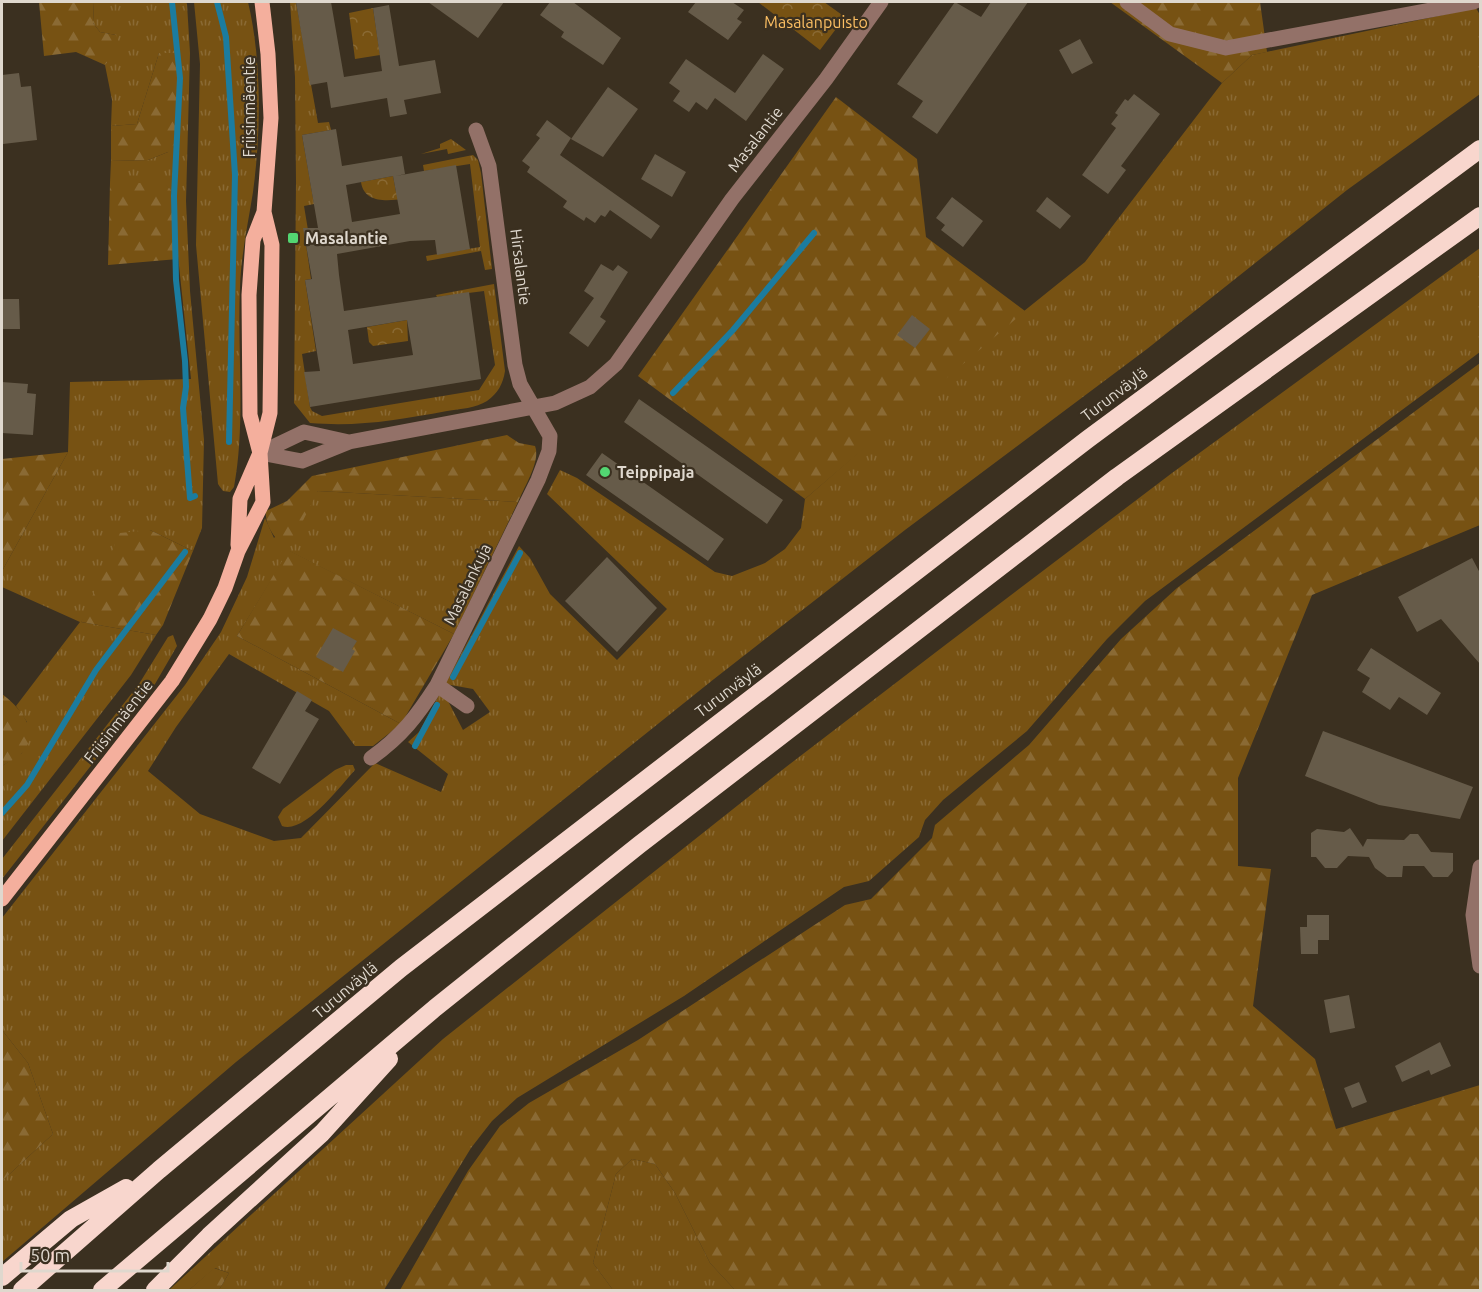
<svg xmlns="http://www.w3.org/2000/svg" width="1482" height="1292" font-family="Ubuntu,sans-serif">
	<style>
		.grass { fill: url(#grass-tufts) }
		.forest { fill: url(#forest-firs) }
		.park { fill: url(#park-crowns) }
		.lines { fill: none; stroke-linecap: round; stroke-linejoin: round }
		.stream { stroke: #1b7c9f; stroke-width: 6 }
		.building { fill: #665b49; fill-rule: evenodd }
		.minor { stroke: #937168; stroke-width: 15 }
		.major { stroke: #f4af9d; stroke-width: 15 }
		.highway { stroke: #f8d6cd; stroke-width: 18 }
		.poi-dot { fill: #53d672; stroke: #3b3020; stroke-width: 2 }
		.labels { text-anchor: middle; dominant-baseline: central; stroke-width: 4.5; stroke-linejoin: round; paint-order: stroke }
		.park-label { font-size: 16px; fill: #fcbf63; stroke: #3b3020 }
		.street-label { font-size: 16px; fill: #dfd8ce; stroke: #3b3020 }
		.poi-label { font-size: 16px; font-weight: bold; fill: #dfd8ce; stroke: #3b3020; text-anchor: start }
	</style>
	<defs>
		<pattern id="grass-tufts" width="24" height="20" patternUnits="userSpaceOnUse" patternTransform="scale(1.5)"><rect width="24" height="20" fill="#775213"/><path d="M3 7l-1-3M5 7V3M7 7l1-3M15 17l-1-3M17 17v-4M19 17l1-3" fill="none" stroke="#8a6a34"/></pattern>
		<pattern id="forest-firs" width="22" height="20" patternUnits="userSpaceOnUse" patternTransform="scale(1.5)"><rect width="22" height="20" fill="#775213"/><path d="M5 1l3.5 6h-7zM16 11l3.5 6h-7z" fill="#8a6a34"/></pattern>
		<pattern id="park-crowns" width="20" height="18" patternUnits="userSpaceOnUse" patternTransform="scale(1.5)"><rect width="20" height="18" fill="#775213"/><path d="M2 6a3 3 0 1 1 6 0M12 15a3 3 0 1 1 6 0" fill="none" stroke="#8a6a34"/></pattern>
	</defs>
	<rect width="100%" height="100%" fill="#3b3020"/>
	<path class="grass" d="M94 2H186L187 4 190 53 186 201 190 291 204 440 202 528 193 551 150 530 81 622 156 635 131 675 2 841V766L22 753 27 722 16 706 80 622 2 587V571L68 452 70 382 191 379 171 190 164 183H110L111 161 148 160 168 152 179 53H159L137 124 111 126 112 100 105 65 109 60 116 35 100 32 93 23Z
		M194 2H248C262 61 261 132 253 192 248 224 241 255 240 287 237 353 246 422 234 487L230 492 223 491 218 484 196 245 200 64Z
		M290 2H296L318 123 329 122 331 130 302 135 314 204 304 206 308 230 304 231 311 279 305 280 316 351 302 354 310 407 312 411 322 416 479 390 495 365 484 291 437 297 436 295 494 284 505 371C503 384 498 393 487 401 476 408 460 409 447 411 398 420 359 427 310 423L294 403 296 182 295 77Z
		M1476 8 1480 15V94L1347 190 1147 349 905 530 714 679 236 1062 2 1262V1181L53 1134 28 1063 2 1030V918L185 685 221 632 247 577 265 518 274 538 318 491 518 502 454 634 289 551 237 636 401 724 373 746H355L329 711 229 654 176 727 148 771 200 814 274 841 301 838 375 763 441 792 448 774 408 742 419 732 439 695 448 701 463 730 490 712 473 689 445 684 519 546 530 558 550 594 617 660 667 609 547 494 560 470 577 478 715 572 732 576 765 563 785 549 801 528 805 499 982 345 1085 262 1222 83 1252 55Z
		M451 139 466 150 448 154 447 149 421 154 440 148V144Z
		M473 155 478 160 481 173 492 269 485 270 481 251 427 261 426 256 480 247 470 164 424 171 423 165Z
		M1480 248V352L1145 601 1107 639 1027 731 943 800 925 820 919 837 869 881 844 887 684 996 517 1098 492 1121 471 1148 384 1290H219L229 1273 215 1268 189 1290H169L443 1039 786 767 940 649 1172 473Z
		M173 635 177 646 155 684 2 879V859L139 684 168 637Z
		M346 765H353L355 770C340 786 305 834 282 826L278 817 283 809 335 770Z
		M632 1159 655 1164 675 1193 710 1263 735 1290H613L593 1263 616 1174Z"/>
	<path class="forest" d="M39 2H94L93 23 100 32 116 35C123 50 116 54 105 65L76 52 44 56Z
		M1110 2H1260L1267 52 1252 55 1222 83Z
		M159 53H179L178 138 168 152 148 160 111 161V126L137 124Z
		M836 97 917 159 926 237 1025 311 805 499 638 376Z
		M110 183H165L171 190 178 259 108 265Z
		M1480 363V525L1312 595 1238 778V866L1271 869 1253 1006 1315 1059 1336 1129 1480 1085V1290H735L710 1263 675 1193 655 1164 632 1159 616 1174 593 1263 613 1290H400L468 1171 500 1126 529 1103 638 1040 845 905 871 899 932 838 935 825 1029 745 1121 639 1177 588Z
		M507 435 519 443 535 446C541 461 524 487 518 502L318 491 288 550 454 634 401 724 237 636 288 551C277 540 264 527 266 511L287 501 312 476Z
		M68 452 2 571V459Z
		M150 530 193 551 163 625 156 635 81 622 120 533Z
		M2 694C19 707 42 731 22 753 17 759 8 762 2 766Z
		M2 1030 28 1063 53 1134 2 1181Z
		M214 1268 229 1273 219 1290H189Z"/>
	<path class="park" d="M758 2H824L845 17 820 50Z
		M373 8 380 55 355 59 349 13Z
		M393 176 396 192 402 191 403 199C386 201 364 203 361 182Z
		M407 320 408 341 373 346 369 342 367 327Z"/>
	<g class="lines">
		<path class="stream" d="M172 2 180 78 174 196 176 280 185 361 186 387 183 408 190 498 195 496
			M217 2 226 37 235 175 229 442
			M673 393 733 330 814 233
			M453 677 520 553
			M415 746 437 705
			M2 813 27 785 96 670 185 552"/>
	</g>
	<path class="building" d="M296 2H331L344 77 382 71 373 8 389 5 399 66 435 60 441 93 404 100 407 114 390 117 387 98 331 108 327 82 310 85Z
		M428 2H504L478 38Z
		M550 2H573L621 38 603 65 561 37 564 32 540 15Z
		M696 2H732L744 10 737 19 742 22 728 40 688 12Z
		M955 2 981 17 991 2H1028L937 134 912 117 923 101 897 84Z
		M1080 39 1093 63 1072 74 1059 50Z
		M763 54 784 69 746 121 715 98 707 110 696 102 689 112 673 101 680 91 669 83 686 59 735 93Z
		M19 73 21 87 31 86 37 140 3 144 2 75Z
		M608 87 638 109 603 157 571 139Z
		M1134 94 1160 114 1121 166 1126 170 1108 194 1082 175 1116 128 1111 124 1118 115 1115 113 1125 99 1128 101Z
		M547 120 571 138 560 155 660 226 651 239 610 210 605 217 601 215 595 223 586 217 584 221 563 207 567 201 527 172 530 167 522 161 540 138 536 135Z
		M336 129 342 166 402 156 405 174 396 176 456 165 470 249 437 255 435 240 410 241 337 254 339 275 344 311 469 292 481 379 310 407 304 372 320 371 305 280 312 279 303 228H318L302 135ZM393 176 400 214 352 222 346 185ZM407 320 413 355 353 364 348 330Z
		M655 154 686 172 672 197 641 179Z
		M952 197 983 221 963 247 941 230 945 225 936 218Z
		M1047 197 1071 216 1060 229 1036 211Z
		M601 264 613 271 618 265 628 272 600 317 606 321 588 347 569 333 594 298 584 291Z
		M2 299H19L20 329H2Z
		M912 315 930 329 915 348 897 335Z
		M2 382 28 384 27 393 36 394 33 435 2 433Z
		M639 399 783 500 767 524 624 422Z
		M602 453 724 539 708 561 586 475Z
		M607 557 657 608 617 652 565 601Z
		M1472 558 1480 573V664L1441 619 1417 632 1398 597Z
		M333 628 357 641 352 649 355 651 343 672 316 657Z
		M1371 648 1441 693 1427 715 1399 697 1390 710 1362 692 1370 678 1357 670Z
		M297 691 312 700 305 711 319 719 280 784 252 768Z
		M1323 731 1473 787 1460 819 1379 805 1305 776Z
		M1350 828 1363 847 1367 839 1404 840 1410 834H1418L1431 852 1453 853V871L1448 877H1433L1424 866H1403L1402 877H1387L1375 868 1369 857 1348 856 1337 868H1325L1316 857H1311V833L1317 829 1344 832Z
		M1307 915H1329V940H1318V954H1301L1300 927H1307Z
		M1349 995 1355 1028 1330 1033 1324 1000Z
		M1440 1042 1451 1066 1431 1075 1429 1070 1402 1082 1395 1066Z
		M1359 1082 1367 1102 1352 1108 1344 1088Z"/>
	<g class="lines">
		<path class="minor" d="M1127 2 1170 34 1226 48 1474 2
			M260 453 302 461 349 442 555 403 590 387 616 364 732 199 826 79 881 2
			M260 453 304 432 349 442
			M437 685 467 706
			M371 758C402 736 417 716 437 685L538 480 549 451 550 436 520 384 515 365 489 166 476 130
			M1480 867 1473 915 1480 966"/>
		<path class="major" d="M238 545 240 499 260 453 270 413 272 245 264 212
			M2 899 172 681 210 619 225 588 238 551 263 502 260 453 250 415 249 295 253 240 264 212 271 118 268 54 262 2"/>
		<path class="highway" d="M2 1277 71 1219 126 1188
			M22 1290 159 1170 401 968 1088 439 1480 149
			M102 1290 435 1008 639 845 1117 477 1480 216
			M155 1290 209 1236 322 1133 389 1059"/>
	</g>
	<g class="poi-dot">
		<rect x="287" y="232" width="12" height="12" rx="3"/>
		<circle cx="605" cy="472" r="6"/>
	</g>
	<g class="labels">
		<g class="park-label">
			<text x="816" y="22">Masalanpuisto</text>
		</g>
		<g class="street-label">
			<text transform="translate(249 107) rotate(-90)">Friisinmäentie</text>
			<text transform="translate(755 139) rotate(-52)">Masalantie</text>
			<text transform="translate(521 267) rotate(83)">Hirsalantie</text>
			<text transform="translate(1114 394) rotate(-37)">Turunväylä</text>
			<text transform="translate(467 584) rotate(-64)">Masalankuja</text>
			<text transform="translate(728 690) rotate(-37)">Turunväylä</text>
			<text transform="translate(118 721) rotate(-52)">Friisinmäentie</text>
			<text transform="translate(345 990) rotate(-40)">Turunväylä</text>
		</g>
		<g class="poi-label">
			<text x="305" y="238">Masalantie</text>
			<text x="617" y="472">Teippipaja</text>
		</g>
	</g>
	<rect width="1482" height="1292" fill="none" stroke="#dfd8ce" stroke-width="6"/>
	<path d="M21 1262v9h147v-9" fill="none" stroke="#dfd8ce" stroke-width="3"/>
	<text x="30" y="1262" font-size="18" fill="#dfd8ce" stroke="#3b3020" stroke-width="4.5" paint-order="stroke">50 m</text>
</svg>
